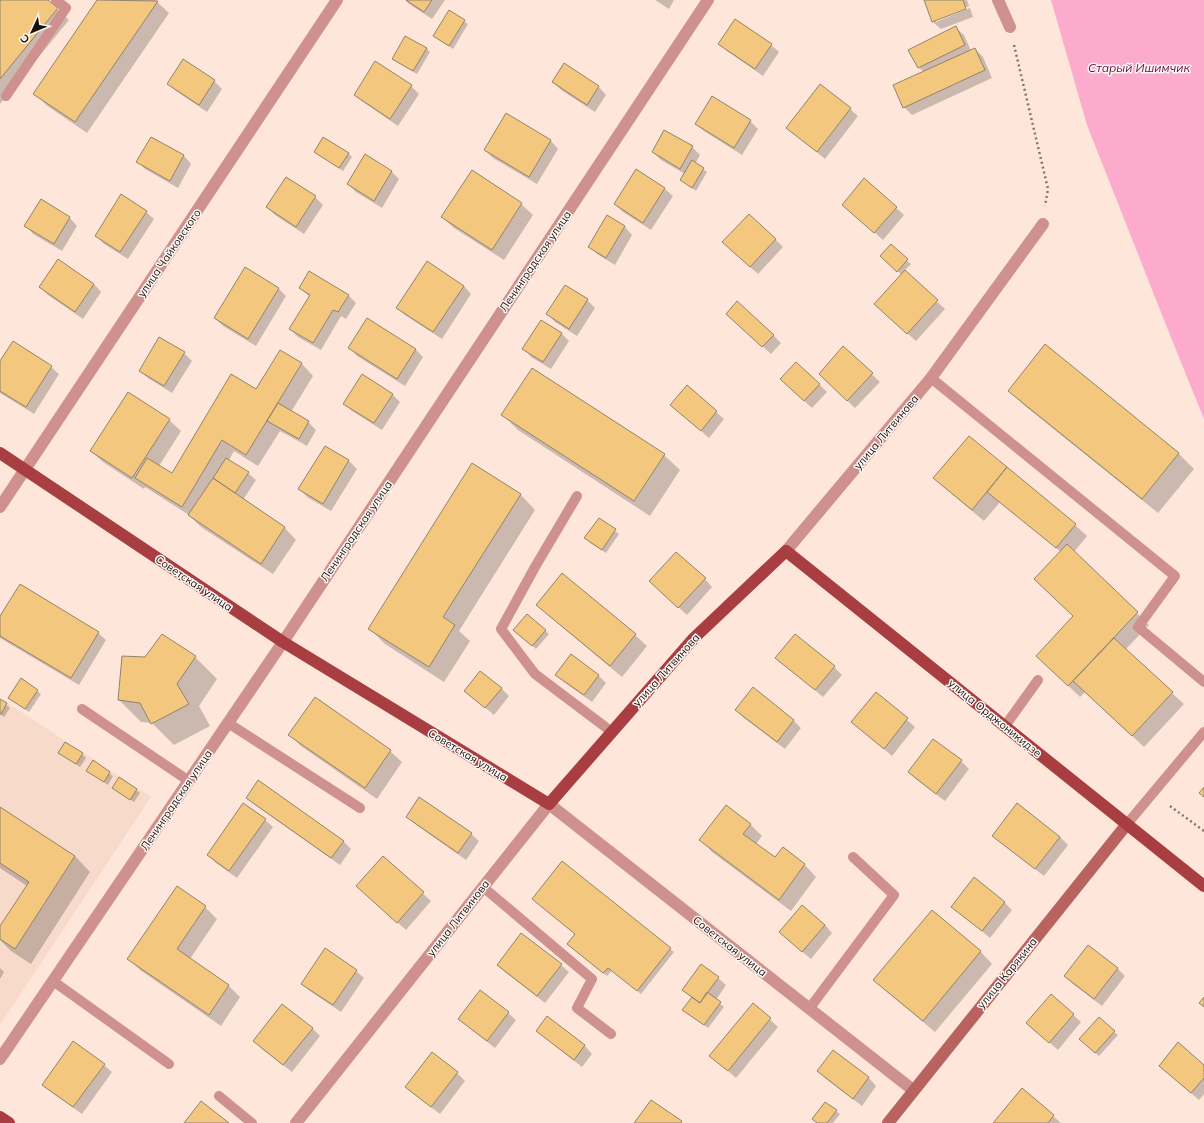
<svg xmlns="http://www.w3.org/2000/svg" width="1204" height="1123" font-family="Mulish,sans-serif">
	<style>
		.built { fill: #f8daca }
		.water { fill: #fdabcd }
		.shadow { fill: #0003 }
		.building { fill: #f3c77e; stroke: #92846c }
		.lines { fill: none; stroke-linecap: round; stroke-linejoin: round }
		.path { stroke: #84746b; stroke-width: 2.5; stroke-dasharray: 2 3; stroke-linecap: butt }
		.lane { stroke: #ce918e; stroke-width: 10 }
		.street { stroke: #ce918e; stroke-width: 12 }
		.secondary { stroke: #b96361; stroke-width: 12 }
		.primary { stroke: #a83e41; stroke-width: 12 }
		.labels { text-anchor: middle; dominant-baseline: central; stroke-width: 3; stroke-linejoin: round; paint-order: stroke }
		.street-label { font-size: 11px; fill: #1b110c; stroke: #fef8f5 }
		.water-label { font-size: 12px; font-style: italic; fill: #6a0b40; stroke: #fef8f5 }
	</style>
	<rect width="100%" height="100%" fill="#fee7da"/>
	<path class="built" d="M0 698 151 797 0 1025Z"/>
	<path class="water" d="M1051 0H1204V419L1166 325 1087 125Z"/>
	<path class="shadow" d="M0 0H47L69 20 0 104Z
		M99 0H155L169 13 87 133 46 105 35 93Z
		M405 0H445L432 19 409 4Z
		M655 0H674L669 9Z
		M925 0H967L969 6 936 20V22L970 8 973 17 941 29 933 22Z
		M464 21 468 24 453 49 434 36Z
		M956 28 964 35 971 51 975 49 983 57 992 78 912 115 904 107 924 72 918 67Z
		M720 44 771 45 779 52 763 76 727 51Z
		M426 48 430 52 417 74 397 62 393 59Z
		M183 61 214 81 222 89 207 112 176 91 168 84Z
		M564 65 599 87 606 95 595 112 561 90 553 82Z
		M411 86 419 94 398 126 363 102 355 95Z
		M712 98 750 121 758 129 742 155 704 131 696 124Z
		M850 109 858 116 825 159 796 135Z
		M506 115 551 141 558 149 537 184 493 158 485 150Z
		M151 138 184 156 191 164 178 188 145 169 138 162Z
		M692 147 700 155 695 164 707 172 696 191 681 180 685 174 661 160 653 152Z
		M315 152 348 153 352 157 343 171Z
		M366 156 392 172 399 179 382 208 356 192 348 184Z
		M636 171 665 189 673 196 651 230 623 212 615 204Z
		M315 197 323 205 304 234 275 215 267 207Z
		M41 201 70 218 77 226 62 251 33 234 26 226Z
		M521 204 533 215 504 260 454 228 442 217Z
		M896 208 904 215 883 240 851 212Z
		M146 212 154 219 128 259 104 244 96 236Z
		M607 216 625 227 632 235 615 265 597 254 589 246Z
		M775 239 783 247 758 274 731 250Z
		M891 246 911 264 904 271 945 309 916 341 883 312 902 275 885 260Z
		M427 262 464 286 471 294 442 339 405 315 397 307Z
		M94 284 101 292 83 319 48 295 40 287Z
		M300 288 348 295 356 303 346 319 341 316 321 350 298 337 290 329 310 297Z
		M279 289 286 296 256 346 223 326 215 318Z
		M587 300 595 308 577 336 555 322 548 314Z
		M368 319 416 350 423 357 405 386 357 356 350 348Z
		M735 321 773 335 781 343 771 354Z
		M561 333 569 341 551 369 531 357 524 349Z
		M843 347 880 382 855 408 828 382Z
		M280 351 302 364 313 376 291 412 308 422 316 430 307 446 280 431 258 466 234 451 229 460 248 473 256 480 243 500 285 528 296 540 273 574 201 527 189 515 145 487 144 489 103 462 91 451 169 420 181 431 159 466 172 474 256 391Z
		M184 353 192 361 172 393 148 378 140 371Z
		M0 363 51 367 59 374 34 414 0 393Z
		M819 384 827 392 812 408 789 387Z
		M687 387 724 419 709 438 672 405Z
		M1009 391 1178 453 1194 469 1158 513 1025 406Z
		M392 394 400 402 382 430 352 411 344 403Z
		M503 415 664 455 680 470 650 516 518 430Z
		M969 437 1075 525 1087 536 1074 552 1149 625 1125 650 1184 704 1144 747 1085 692 1080 697 1049 667 1074 617 1061 552 1000 502 984 521 946 489 935 478Z
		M325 447 349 461 357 469 331 511 307 497 300 489Z
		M520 494 535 510 459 631 470 641 444 682 385 644 370 629Z
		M599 519 619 534 606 553 589 542Z
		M705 579 712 587 687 615 658 589Z
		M537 605 635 635 647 646 622 677 549 616Z
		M527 615 549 634 536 649 518 634Z
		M0 618 98 633 106 640 79 685 0 638Z
		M162 636 195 657 217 679 199 706 210 726 174 745 152 723 141 722 119 700Z
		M777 658 834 667 842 675 823 697Z
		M557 675H598L606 683 592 702 564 682Z
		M22 680 41 694 29 712 13 701Z
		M501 688 509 696 494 715 465 691Z
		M753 689 794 721 801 728 785 749 744 718 737 710Z
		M876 693 915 727 892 756 853 722Z
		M0 700 10 708 4 717 0 714Z
		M290 735 390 751 402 762 377 799 301 746Z
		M59 753 82 754 86 758 80 767Z
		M93 761 113 776 108 785 87 771Z
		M961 761 969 769 945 801 917 780 909 772Z
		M113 788 136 790 140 793 134 802Z
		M247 798 343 841 351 849 340 865 255 805Z
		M1017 804 1060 837 1068 845 1044 876 1001 843 993 836Z
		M0 808 75 856 90 872 31 964 11 951 0 940V928L27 886 0 868Z
		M407 816 471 834 479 841 466 860 415 824Z
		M265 820 273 827 237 878 216 863 208 855Z
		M750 824 762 836 756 844 776 859 783 849 805 865 816 877 791 911 712 852 701 840Z
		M383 857 431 901 406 930 365 894Z
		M974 879 1005 903 1012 910 990 938 952 906Z
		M533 899 670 949 674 952 641 994 612 970 607 976 572 947 576 934Z
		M205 907 217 919 190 959 229 986 240 997 221 1026 140 970 129 959Z
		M932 911 981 952 992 964 935 1032 886 991 875 980Z
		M825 925 832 933 811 959 788 940Z
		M498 965H561L569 972 545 1003 506 973Z
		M0 968 4 972 0 979Z
		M1117 968 1125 976 1102 1006 1073 984 1065 976Z
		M356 971 364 978 341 1012 310 991 303 984Z
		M718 978 726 985 716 1000 724 1007 708 1028 687 1013 692 998 684 990Z
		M1051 995 1081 1022 1058 1050 1027 1023Z
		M753 1004 778 1027 736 1078 711 1056Z
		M508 1013 516 1020 495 1048 467 1026 459 1019Z
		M547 1018 585 1046 592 1054 582 1067 545 1038 537 1031Z
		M312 1028 320 1036 292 1072 262 1049 254 1041Z
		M1114 1032 1118 1035 1099 1056 1084 1043Z
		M833 1052 869 1078 876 1086 862 1106 826 1079 818 1071Z
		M104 1065 112 1072 82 1114 51 1092 43 1085Z
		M1160 1066H1204V1094L1199 1100Z
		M457 1073 465 1081 440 1114 415 1095 407 1087Z
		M836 1111 840 1114 833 1123H817Z
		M1053 1116 1061 1123H994Z"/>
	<path class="building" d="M0 0H48L58 8 0 79Z
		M97 0 158 1 75 122 33 94Z
		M406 0H432L424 12Z
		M924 0H963L966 9 932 22Z
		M449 10 465 20 449 46 433 36Z
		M735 19 772 44 755 69 718 44Z
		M956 26 965 45 918 68 908 50Z
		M405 36 427 48 413 71 392 59Z
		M975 48 985 70 903 108 893 85Z
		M183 59 215 80 199 105 167 84Z
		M375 61 412 85 390 119 354 95Z
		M564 63 599 86 587 105 552 82Z
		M820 84 851 108 817 152 786 128Z
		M712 96 751 120 734 148 695 124Z
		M506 113 551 140 529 177 484 150Z
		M664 130 693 146 680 169 652 152Z
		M151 137 184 155 170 181 136 162Z
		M323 137 349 153 339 168 314 152Z
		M365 154 392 171 374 201 347 184Z
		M692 160 704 168 692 188 680 180Z
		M636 169 665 188 643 223 614 204Z
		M472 170 522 203 492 250 441 217Z
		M286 177 316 196 296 227 266 207Z
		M864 178 897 207 874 233 842 205Z
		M121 194 147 211 120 252 95 236Z
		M41 199 70 217 54 244 24 226Z
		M749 214 776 239 750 267 722 242Z
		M607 215 625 226 606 258 588 247Z
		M891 244 908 259 897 272 880 256Z
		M58 259 94 284 75 312 39 287Z
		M427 261 464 286 433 332 396 308Z
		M245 267 279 288 248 339 214 318Z
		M905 270 938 300 907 334 874 304Z
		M309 271 349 295 338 312 333 310 313 343 289 329 310 295 299 288Z
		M565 285 588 299 569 329 546 314Z
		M737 301 774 335 762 347 726 314Z
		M367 318 416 349 397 379 348 348Z
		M541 320 562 333 543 362 522 349Z
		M159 337 185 352 164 386 139 371Z
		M13 341 52 366 26 407 0 391V361Z
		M1045 344 1179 453 1142 499 1008 391Z
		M843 346 873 373 847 401 819 374Z
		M280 350 302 363 246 455 222 440 182 507 135 478 147 458 172 473 231 374 256 389Z
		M796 362 820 384 804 401 780 379Z
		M532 368 665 454 634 501 501 415Z
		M362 374 393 394 374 423 343 404Z
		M687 385 717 411 701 431 670 405Z
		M128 392 170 419 132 478 90 451Z
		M278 403 309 421 299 439 267 421Z
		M969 436 1007 467 972 510 933 478Z
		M325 446 349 460 323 504 298 489Z
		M226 458 249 472 235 493 213 478Z
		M472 463 521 494 443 617 455 625 429 667 368 629Z
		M1007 467 1076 524 1056 548 987 492Z
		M213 478 285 527 261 564 188 515Z
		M599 518 616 529 602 550 584 538Z
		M1067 544 1138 612 1068 686 1036 656 1073 616 1034 579Z
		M676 552 706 578 678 608 649 581Z
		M562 573 636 634 610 666 536 605Z
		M20 584 99 632 71 678 0 636V616Z
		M527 614 546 630 532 646 513 630Z
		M162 634 196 656 177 684 189 704 151 724 140 703 118 700 122 656 145 657Z
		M795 634 835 666 815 690 775 658Z
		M1114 638 1173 692 1132 736 1073 681Z
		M571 654 599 675 584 695 555 675Z
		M480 671 502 688 485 708 464 691Z
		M21 678 38 690 25 709 8 698Z
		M753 687 794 720 777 742 735 710Z
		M876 692 908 718 884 749 851 722Z
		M315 697 391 750 365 788 288 735Z
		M0 699 7 703 1 714H0Z
		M933 739 962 760 936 794 908 772Z
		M65 742 83 753 76 764 58 753Z
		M93 760 110 772 104 782 86 771Z
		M119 777 137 789 130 800 112 788Z
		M258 780 344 841 331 858 246 798Z
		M1204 787V797L1199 793Z
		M419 797 472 833 458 853 406 817Z
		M243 803 266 819 229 871 207 855Z
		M1017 803 1060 837 1035 869 992 836Z
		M726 805 751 824 743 834 775 857 783 847 805 864 779 900 699 840Z
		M0 807 75 856 15 949 0 939V926L29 882 0 863Z
		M383 856 424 892 397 923 356 886Z
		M562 861 671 948 637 991 608 968 603 973 567 944 575 934 532 899Z
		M974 877 1005 902 982 931 951 907Z
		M177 886 206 906 177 949 229 985 209 1015 127 959Z
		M802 905 825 925 802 952 779 932Z
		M932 910 981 951 923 1021 873 980Z
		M521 933 562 964 537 996 497 965Z
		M1088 945 1118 968 1094 999 1064 976Z
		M325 948 357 970 333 1005 301 984Z
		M701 964 719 977 700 1003 682 990Z
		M480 990 509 1012 487 1041 458 1019Z
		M707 992 721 1002 704 1025 682 1010 692 997 700 1003Z
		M1051 994 1074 1014 1049 1043 1026 1023Z
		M1204 997V1007L1199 1003Z
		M753 1003 771 1018 728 1071 709 1056Z
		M282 1004 313 1028 283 1065 253 1041Z
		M547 1016 585 1045 574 1060 536 1031Z
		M1099 1017 1115 1031 1095 1053 1079 1039Z
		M73 1041 105 1064 73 1107 42 1085Z
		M1178 1042 1204 1065V1078L1191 1093 1159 1066Z
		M833 1050 869 1077 853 1099 817 1071Z
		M432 1052 458 1072 431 1107 405 1087Z
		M1022 1088 1054 1115 1048 1123H993Z
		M651 1100 682 1121 681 1123H634Z
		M201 1101 229 1123H184Z
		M825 1102 837 1110 827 1123H817L812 1119Z"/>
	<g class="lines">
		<path class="path" d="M1014 45 1048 189 1045 206
			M1170 806 1204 831"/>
		<path class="lane" d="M6 96 66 8 56 0
			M931 378 1175 576 1138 627 1204 682
			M577 496 535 567 501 629 535 674 612 732
			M82 709 189 781
			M228 723 360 808
			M1005 726 1038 680
			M1127 824 1204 732
			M483 887 592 979 577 1008 611 1034
			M53 981 169 1064
			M809 1009 894 895 853 857
			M219 1096 252 1123"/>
		<path class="street" d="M998 0 1010 27
			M0 507 337 0
			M786 551 931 378 1043 224
			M0 1059 283 642 708 0
			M296 1123 549 804 913 1090"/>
		<path class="secondary" d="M888 1123 1127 824"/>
		<path class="primary" d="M0 453 283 642 549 804 694 638 786 551 1204 886
			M0 1117 9 1123"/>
	</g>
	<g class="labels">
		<g class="street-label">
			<text transform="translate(169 253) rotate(-56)">улица Чайковского</text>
			<text transform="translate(535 261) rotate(-56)">Ленинградская улица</text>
			<text transform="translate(886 432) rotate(-50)">улица Литвинова</text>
			<text transform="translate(356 531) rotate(-56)">Ленинградская улица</text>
			<text transform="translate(194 583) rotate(34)">Советская улица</text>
			<text transform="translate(666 670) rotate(-48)">улица Литвинова</text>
			<text transform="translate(995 718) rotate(39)">улица Орджоникидзе</text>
			<text transform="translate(468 755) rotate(31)">Советская улица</text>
			<text transform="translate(176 800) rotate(-56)">Ленинградская улица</text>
			<text transform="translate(458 918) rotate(-52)">улица Литвинова</text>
			<text transform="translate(730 946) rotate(38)">Советская улица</text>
			<text transform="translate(1007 973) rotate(-51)">улица Карякина</text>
		</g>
		<g class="water-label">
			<text x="1139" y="67">Старый Ишимчик</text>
		</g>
	</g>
	<g transform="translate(32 32) rotate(226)" stroke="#fef8f5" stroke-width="3" paint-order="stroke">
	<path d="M0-3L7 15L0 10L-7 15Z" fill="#1b110c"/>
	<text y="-6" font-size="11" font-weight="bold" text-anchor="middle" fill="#1b110c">С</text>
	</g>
</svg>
